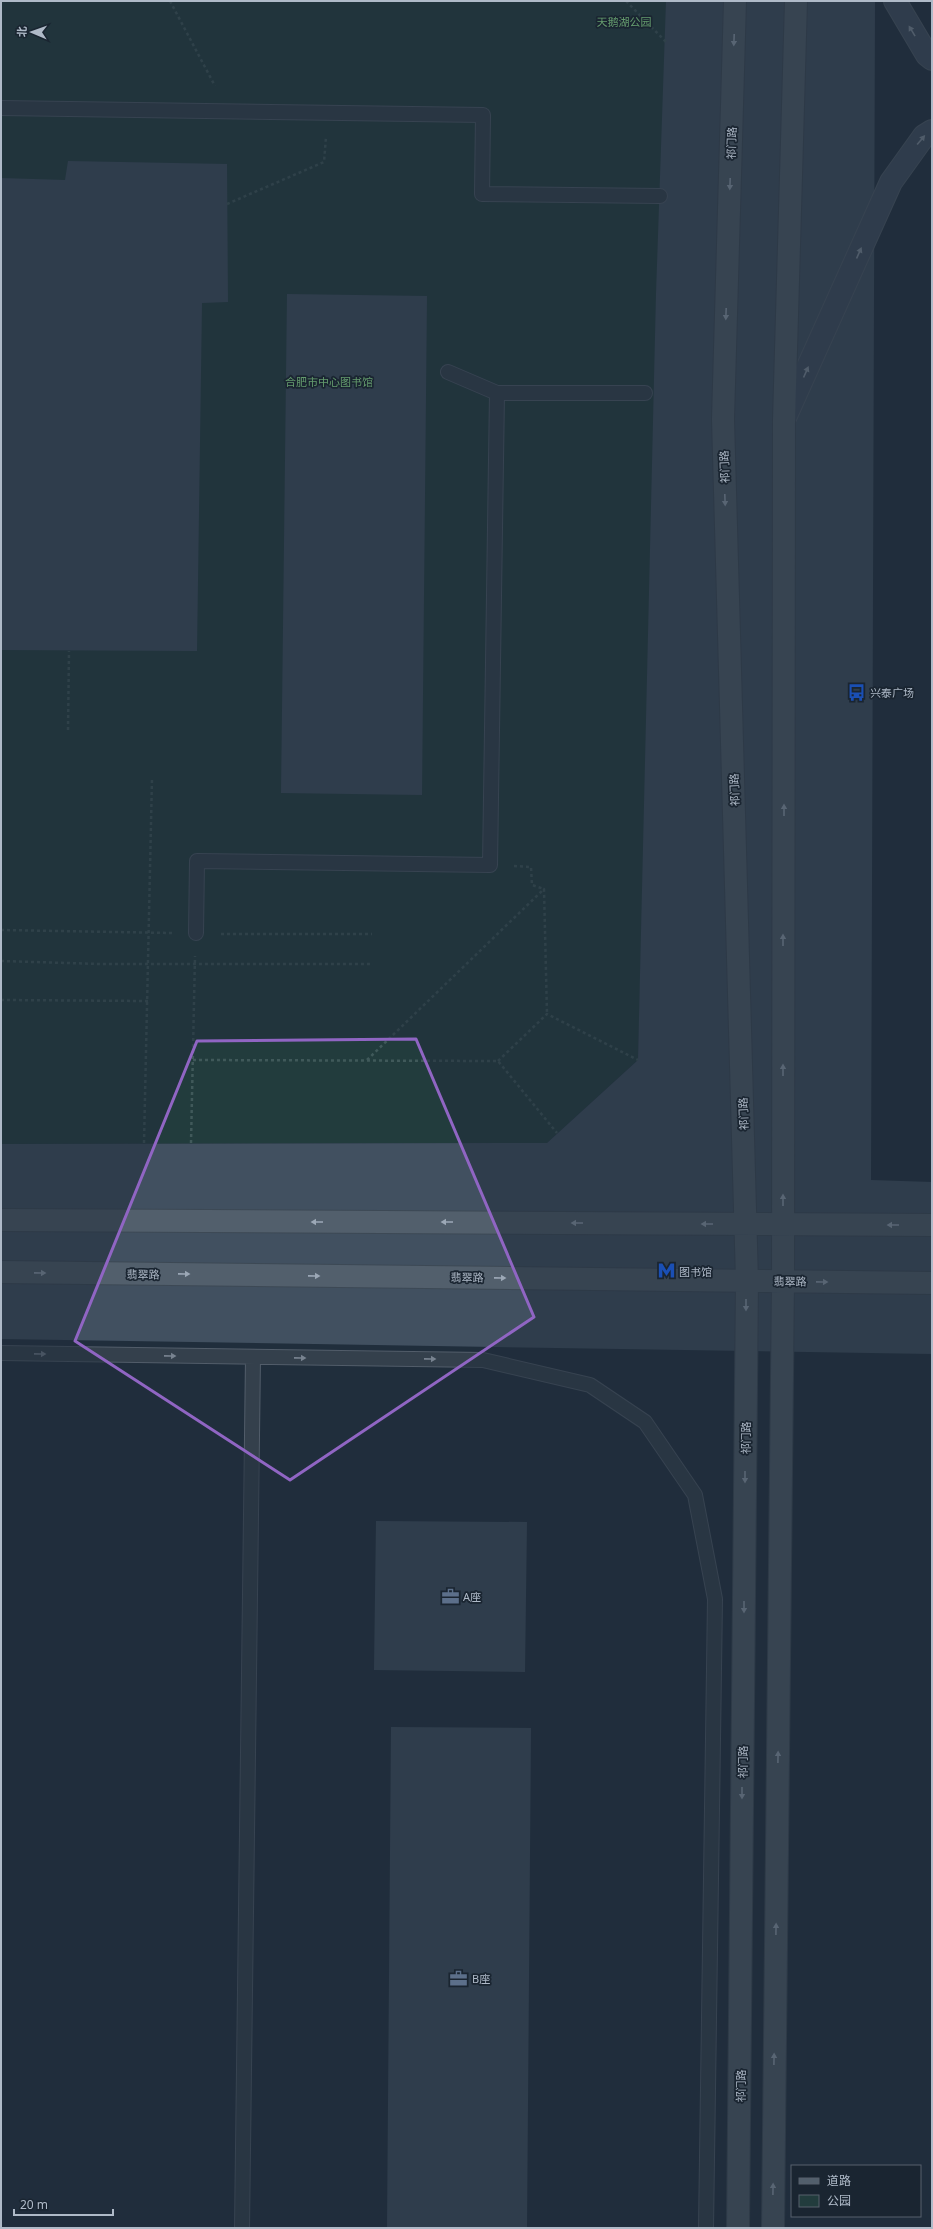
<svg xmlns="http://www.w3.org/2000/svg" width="933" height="2229" font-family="'Noto Sans','Noto Sans SC',sans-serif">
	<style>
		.green { fill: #223c3d }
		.building { fill: #415060 }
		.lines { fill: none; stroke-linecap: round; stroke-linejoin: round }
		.lane-casing { stroke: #525d6a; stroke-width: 16 }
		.secondary-casing { stroke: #525d6a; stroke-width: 24 }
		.primary-casing { stroke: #3d4955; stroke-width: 24 }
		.path { stroke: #40595a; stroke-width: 2.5; stroke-dasharray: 3 3; stroke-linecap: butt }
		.lane { stroke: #34404c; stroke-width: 14 }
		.secondary { stroke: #424f5f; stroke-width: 22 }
		.primary { stroke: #525f6c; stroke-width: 22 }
		.oneway { fill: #8995a3 }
		.oneway2 { fill: #9ca8b6 }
		.oneway3 { fill: #788390 }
		.marked { fill: none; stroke: #9065c3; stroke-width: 3; stroke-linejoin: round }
		.labels { text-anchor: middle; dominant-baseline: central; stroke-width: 3.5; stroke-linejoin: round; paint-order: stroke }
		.park-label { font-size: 11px; fill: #649b6d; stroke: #1a2531 }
		.street-label { font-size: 11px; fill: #afbac8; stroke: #1a2531 }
		.poi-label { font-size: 11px; fill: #afbac8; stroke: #1a2531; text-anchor: start }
	</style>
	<rect width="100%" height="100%" fill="#202e3c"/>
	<path class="green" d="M1 1H668L638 1060 547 1143 1 1144Z"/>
	<path class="building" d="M666 1H875L871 1180 932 1182V1354L1 1339V1144L547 1143 638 1060 656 294Z
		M68 161 227 164 228 302 202 303 197 651 1 650V178L65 180Z
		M287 294 427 296 422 795 281 793Z
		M376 1521 527 1522 525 1672 374 1670Z
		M391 1727 531 1728 527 2228H387Z"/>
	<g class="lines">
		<defs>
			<path id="lane" d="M1 108 483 115 482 194 660 196
				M448 372 497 393
				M196 933 197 861 490 865 497 393H645
				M1 1353 483 1360 590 1385 645 1422 695 1495 715 1599 706 2228
				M242 2228 253 1357"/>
			<path id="secondary" d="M895 1 927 55 932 59
				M784 420 891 182 924 136 932 131"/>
			<path id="primary" d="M735 1 723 419 747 1281 738 2228
				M1 1220 932 1225
				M1 1272 932 1283
				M773 2228 783 1281 784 420 796 1"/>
		</defs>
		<use href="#lane" class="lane-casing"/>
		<use href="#secondary" class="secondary-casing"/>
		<use href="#primary" class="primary-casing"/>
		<path class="path" d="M170 1 215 86
			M626 1 667 43
			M227 204 324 162 326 137
			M68 730 69 651
			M514 866 531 867 532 885 544 889
			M1 930 172 933
			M221 934H372
			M1 961 100 964H373
			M1 1000 148 1001
			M193 1060 498 1061 557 1133
			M367 1060 544 889 547 1014
			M498 1061 547 1014 638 1060
			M144 1143 152 778
			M191 1143 195 956"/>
		<use href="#lane" class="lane"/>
		<use href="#secondary" class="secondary"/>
		<use href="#primary" class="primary"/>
	</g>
	<defs><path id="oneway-solid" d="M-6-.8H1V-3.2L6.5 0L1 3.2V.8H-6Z"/></defs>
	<g class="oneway">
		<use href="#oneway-solid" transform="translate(912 31) rotate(-121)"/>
		<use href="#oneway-solid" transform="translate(921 140) rotate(-50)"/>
		<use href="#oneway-solid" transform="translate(859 253) rotate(-66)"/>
		<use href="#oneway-solid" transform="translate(806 372) rotate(-66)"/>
	</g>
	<g class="oneway2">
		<use href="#oneway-solid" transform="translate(734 40) rotate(92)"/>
		<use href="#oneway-solid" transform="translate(730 184) rotate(92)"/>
		<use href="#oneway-solid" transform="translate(726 314) rotate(92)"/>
		<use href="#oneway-solid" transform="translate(725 500) rotate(88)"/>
		<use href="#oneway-solid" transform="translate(784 810) rotate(-90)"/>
		<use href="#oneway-solid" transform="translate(783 940) rotate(-90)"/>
		<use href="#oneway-solid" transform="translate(783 1070) rotate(-90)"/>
		<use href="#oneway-solid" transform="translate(783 1200) rotate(-90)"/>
		<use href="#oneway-solid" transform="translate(317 1222) rotate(-180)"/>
		<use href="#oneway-solid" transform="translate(447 1222) rotate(-180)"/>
		<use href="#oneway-solid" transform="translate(577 1223) rotate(-180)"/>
		<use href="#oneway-solid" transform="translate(707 1224) rotate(-180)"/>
		<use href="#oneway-solid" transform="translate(893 1225) rotate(-180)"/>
		<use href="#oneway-solid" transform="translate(40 1273) rotate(1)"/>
		<use href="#oneway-solid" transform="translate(184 1274) rotate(1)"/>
		<use href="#oneway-solid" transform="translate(314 1276) rotate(1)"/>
		<use href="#oneway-solid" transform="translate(500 1278) rotate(1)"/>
		<use href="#oneway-solid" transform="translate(822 1282) rotate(1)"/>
		<use href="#oneway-solid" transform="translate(746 1305) rotate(90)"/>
		<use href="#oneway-solid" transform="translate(745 1477) rotate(90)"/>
		<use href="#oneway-solid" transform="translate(744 1607) rotate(90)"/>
		<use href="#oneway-solid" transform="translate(778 1757) rotate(-89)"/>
		<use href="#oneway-solid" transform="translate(742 1793) rotate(90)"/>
		<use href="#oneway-solid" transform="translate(776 1929) rotate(-89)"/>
		<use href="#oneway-solid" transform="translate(774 2059) rotate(-89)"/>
		<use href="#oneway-solid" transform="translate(773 2189) rotate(-89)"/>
	</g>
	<g class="oneway3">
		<use href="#oneway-solid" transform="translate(40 1354) rotate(1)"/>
		<use href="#oneway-solid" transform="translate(170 1356) rotate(1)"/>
		<use href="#oneway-solid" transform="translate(300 1358) rotate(1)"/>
		<use href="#oneway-solid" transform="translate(430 1359) rotate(1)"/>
	</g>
	<path d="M0 0H933V2229H0ZM416 1039 534 1317 290 1480 75 1341 197 1041Z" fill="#202e3c" fill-opacity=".55" fill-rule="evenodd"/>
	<path class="marked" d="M416 1039 534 1317 290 1480 75 1341 197 1041Z"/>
	<defs>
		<symbol id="bus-bare" viewBox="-9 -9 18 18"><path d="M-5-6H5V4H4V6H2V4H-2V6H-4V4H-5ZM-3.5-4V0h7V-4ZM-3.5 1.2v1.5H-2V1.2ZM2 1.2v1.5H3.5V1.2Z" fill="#1a4fb4" stroke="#1a2531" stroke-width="2.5" paint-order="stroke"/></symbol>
		<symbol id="metro-bare" viewBox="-9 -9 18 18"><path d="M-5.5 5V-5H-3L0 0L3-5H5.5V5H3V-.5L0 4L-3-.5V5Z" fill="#1a4fb4" stroke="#1a2531" stroke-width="2.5" paint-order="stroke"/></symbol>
		<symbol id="office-bare" viewBox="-9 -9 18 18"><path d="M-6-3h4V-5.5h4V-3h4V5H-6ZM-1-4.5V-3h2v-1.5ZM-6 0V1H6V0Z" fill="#5c6f8a" stroke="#1a2531" stroke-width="2.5" paint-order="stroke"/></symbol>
	</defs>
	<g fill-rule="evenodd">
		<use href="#bus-bare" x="844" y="680" width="25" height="25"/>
		<use href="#metro-bare" x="654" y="1258" width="25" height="25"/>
		<use href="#office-bare" x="438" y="1584" width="25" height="25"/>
		<use href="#office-bare" x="446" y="1966" width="25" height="25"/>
	</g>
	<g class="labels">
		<g class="park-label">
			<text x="624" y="21">天鹅湖公园</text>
			<text x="329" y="381">合肥市中心图书馆</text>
		</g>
		<g class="street-label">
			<text transform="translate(731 143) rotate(-88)">祁门路</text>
			<text transform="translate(724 467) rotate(-92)">祁门路</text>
			<text transform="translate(734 790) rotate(-92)">祁门路</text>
			<text transform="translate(743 1114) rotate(-92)">祁门路</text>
			<text transform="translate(143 1274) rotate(1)">翡翠路</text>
			<text transform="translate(467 1277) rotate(1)">翡翠路</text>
			<text transform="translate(790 1281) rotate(1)">翡翠路</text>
			<text transform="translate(745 1438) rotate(-90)">祁门路</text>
			<text transform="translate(742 1762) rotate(-90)">祁门路</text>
			<text transform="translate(740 2086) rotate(-90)">祁门路</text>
		</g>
		<g class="poi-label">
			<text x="870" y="692">兴泰广场</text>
			<text x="679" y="1271">图书馆</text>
			<text x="463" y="1596">A座</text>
			<text x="472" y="1978">B座</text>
		</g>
	</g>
	<rect width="933" height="2229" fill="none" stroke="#afbac8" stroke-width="4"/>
	<rect x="791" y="2165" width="130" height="52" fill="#1a2531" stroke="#56616d"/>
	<rect x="799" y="2178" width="20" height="6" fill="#525f6c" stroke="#56616d"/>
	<text x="827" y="2185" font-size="12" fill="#afbac8">道路</text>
	<rect x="799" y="2195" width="20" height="12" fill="#223c3d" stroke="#56616d"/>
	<text x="827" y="2205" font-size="12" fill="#afbac8">公园</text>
	<g transform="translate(32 32) rotate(272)" stroke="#1a2531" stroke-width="3" paint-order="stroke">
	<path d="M0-3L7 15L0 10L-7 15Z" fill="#afbac8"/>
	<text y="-6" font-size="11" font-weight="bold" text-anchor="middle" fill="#afbac8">北</text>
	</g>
	<path d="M14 2209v6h99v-6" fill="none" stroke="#afbac8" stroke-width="2"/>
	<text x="20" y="2209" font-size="12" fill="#afbac8" stroke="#1a2531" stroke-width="3" paint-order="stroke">20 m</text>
</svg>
